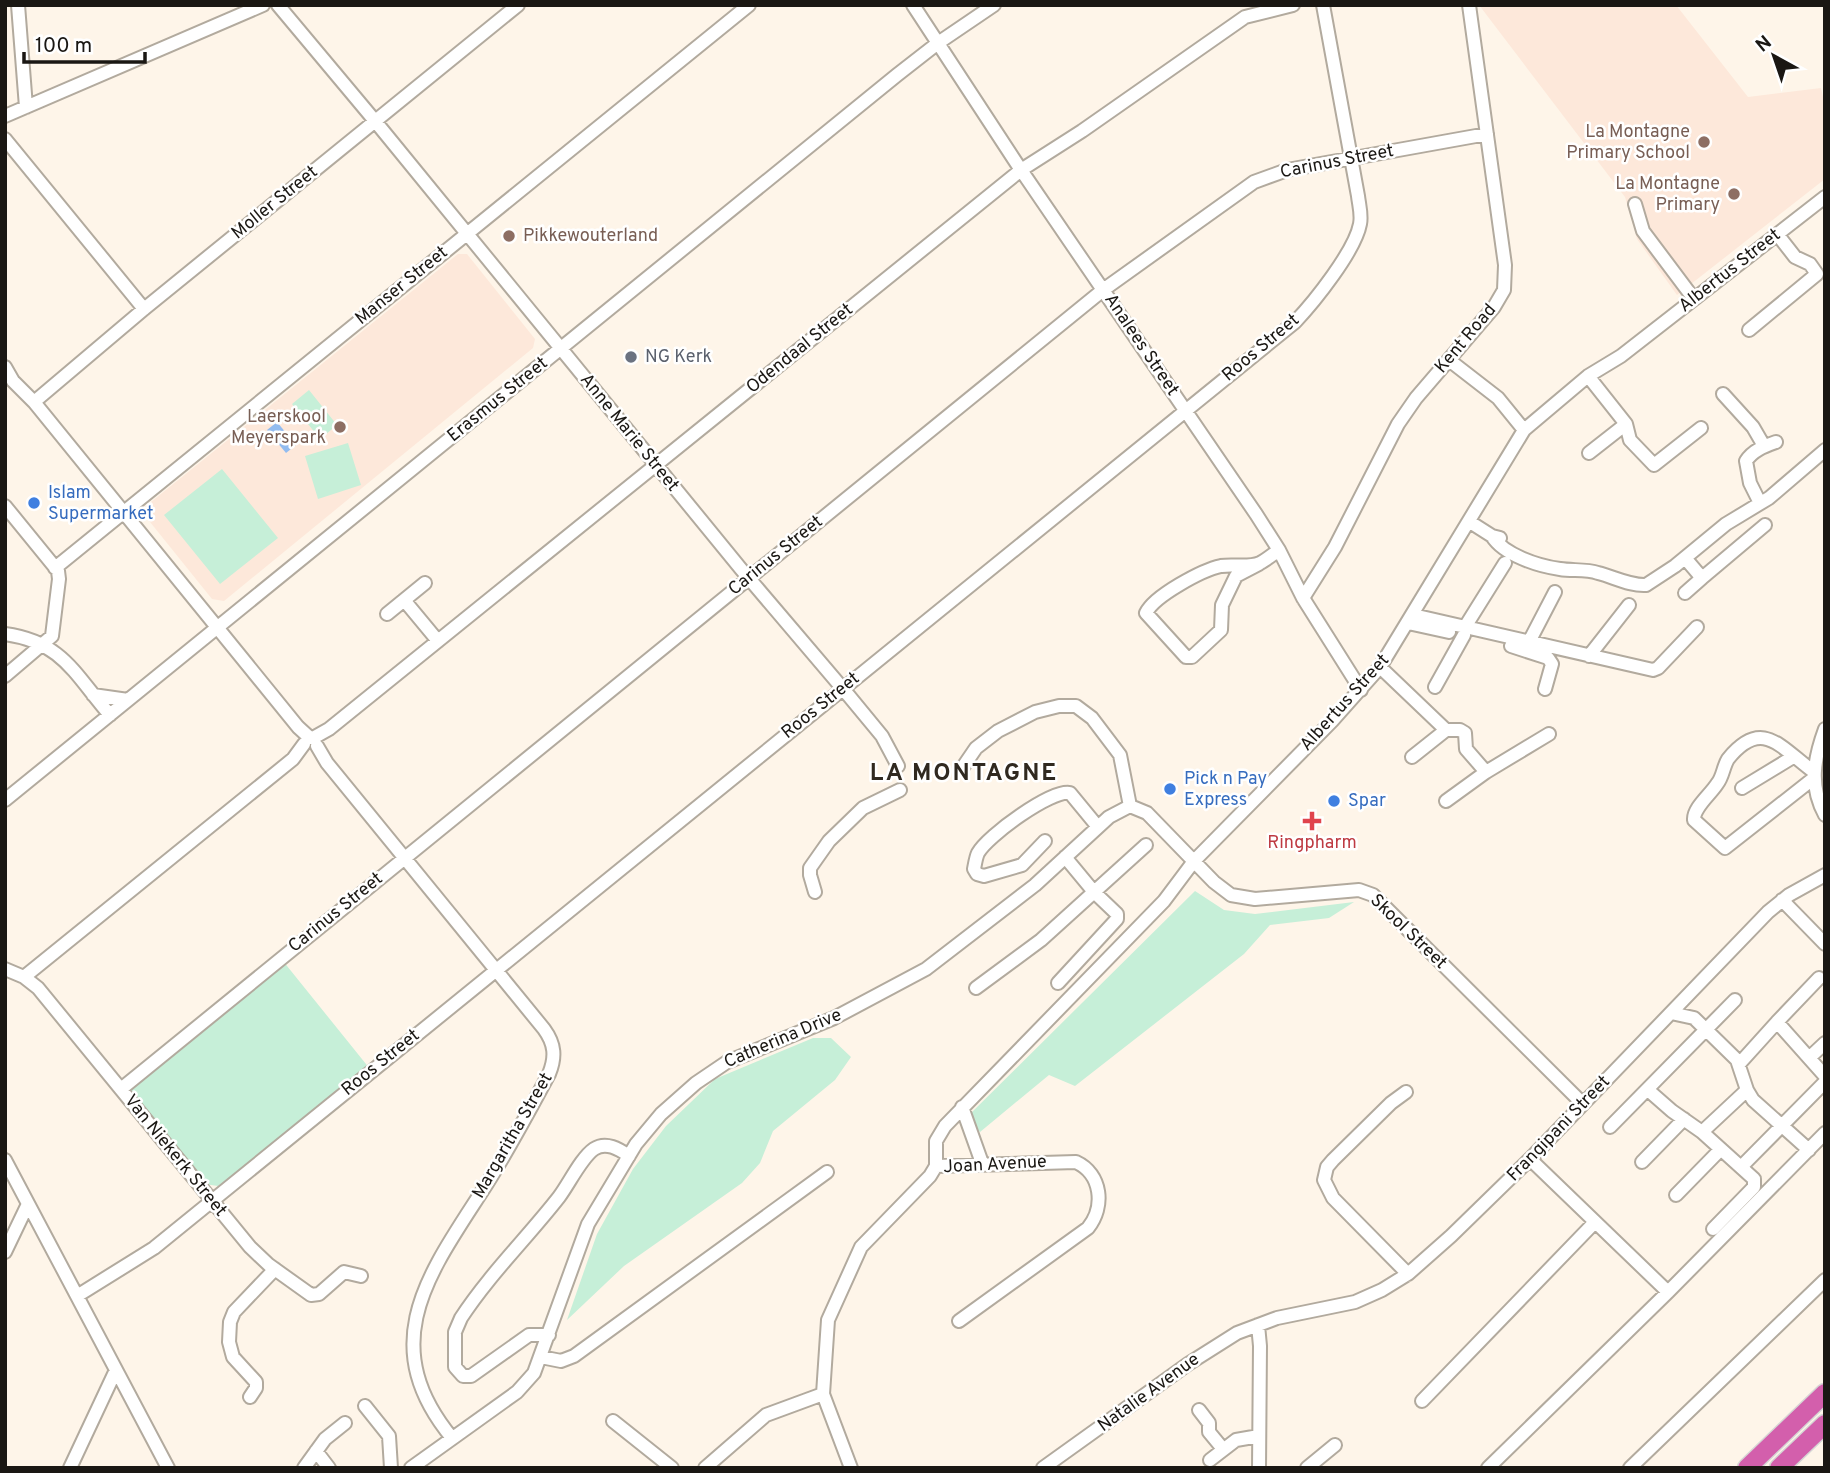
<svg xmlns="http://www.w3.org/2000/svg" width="1830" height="1473" font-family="Overpass,sans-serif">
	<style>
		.education { fill: #fde8da }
		.green { fill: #c6efd8 }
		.water { fill: #92bcf0 }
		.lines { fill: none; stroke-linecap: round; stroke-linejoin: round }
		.minor-casing { stroke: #b2aa9e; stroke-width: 16 }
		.highway-casing { stroke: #d6d5d5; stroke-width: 21 }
		.minor { stroke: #fff; stroke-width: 12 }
		.highway { stroke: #d35fac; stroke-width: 18 }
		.education-dot { fill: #8d6e63; stroke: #fff; stroke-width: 2.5 }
		.worship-dot { fill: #6b7280; stroke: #fff; stroke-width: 2.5 }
		.shop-dot { fill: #3f7fe0; stroke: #fff; stroke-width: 2.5 }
		.health-dot { fill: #e0444e; stroke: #fff; stroke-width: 2.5 }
		.labels { text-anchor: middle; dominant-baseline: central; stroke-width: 5; stroke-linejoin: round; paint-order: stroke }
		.education-label { font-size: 18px; fill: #785e54; stroke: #fff; text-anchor: end }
		.street-label { font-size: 18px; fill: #1a1713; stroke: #fff }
		.worship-label { font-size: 18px; fill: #5b616d; stroke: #fff; text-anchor: start }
		.shop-label { font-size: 18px; fill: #366cbe; stroke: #fff; text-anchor: start }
		.health-label { font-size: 18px; fill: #be3a42; stroke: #fff }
		.district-label { font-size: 24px; font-weight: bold; letter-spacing: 2px; fill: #302920; stroke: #fff }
	</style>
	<rect width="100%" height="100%" fill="#fef5e9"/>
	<path class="education" d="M1479 5H1676L1748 97 1821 88 1825 106V179L1677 295 1637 239 1625 197Z
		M458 254H467L535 339 533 348 224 601 212 599 146 517V506Z"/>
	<path class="green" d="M309 390 337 425 320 439 292 404Z
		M348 443 361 485 318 499 305 456Z
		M222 469 278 538 220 584 164 515Z
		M1195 891 1224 910 1255 914 1354 902 1329 918 1270 925 1244 954 1075 1086 1049 1075 980 1132 968 1116Z
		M283 961 370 1069 218 1186 204 1184 126 1088Z
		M813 1038H831L851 1057 835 1080 773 1131 760 1163 742 1183 624 1266 567 1320 597 1234 633 1169 666 1126 715 1079Z"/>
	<path class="water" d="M277 422 296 445 286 453 267 430Z"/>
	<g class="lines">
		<defs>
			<path id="minor" d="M18 5 26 107
				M278 5 375 121 741 569 849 696 882 736 898 766
				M913 5 1021 170 1256 514 1279 550 1303 598 1361 690
				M5 116 263 5
				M5 139 144 309
				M1635 204 1643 231 1694 299
				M1749 330 1817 274 1810 264 1795 257 1777 234
				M1449 360 1498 398 1524 430
				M5 367 13 381 34 402 298 727 310 738
				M1588 376 1626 424 1630 440 1654 465 1701 428
				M1723 394 1753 427 1764 446
				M34 402 144 309 518 5
				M1589 453 1626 424
				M1760 503 1750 483 1746 461C1753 450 1765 446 1776 442
				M5 506 58 571 59 579 52 636 5 676
				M1470 522 1492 536 1500 538
				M1492 536C1504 555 1538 566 1560 569 1572 571 1586 569 1598 573 1614 577 1630 586 1646 585L1675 566 1726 524 1769 498 1825 450
				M1685 558 1702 578 1765 525
				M1259 564 1236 576 1222 605 1221 630 1192 657H1186L1146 613C1154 596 1202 570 1221 566 1233 564 1249 568 1260 563 1266 560 1273 554 1279 550
				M55 568 749 5
				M1685 593 1702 578
				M1303 598 1335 547 1398 424 1416 398 1494 307 1504 290 1505 265 1469 5
				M404 600 438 641
				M387 614 425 583
				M1413 615 1653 670 1658 668 1697 627
				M1408 623 1449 632
				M1465 627 1505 563
				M5 634C63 642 75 675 110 715
				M1529 642 1555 592
				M1511 646 1548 658 1552 664 1545 689
				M1589 656 1629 605
				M1380 667 1446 730 1412 757
				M1435 687 1464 635
				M93 695 128 700
				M1825 729C1814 759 1809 786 1825 815
				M1446 730H1460L1465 733 1466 749 1486 772 1446 801
				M313 738 329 729 1021 170 1082 131 1245 17 1293 5
				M317 746 327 763 544 1029C555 1044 556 1057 549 1074 529 1111 509 1149 486 1185 431 1271 373 1342 452 1438
				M963 767 976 748 998 731 1035 712 1059 706H1076L1092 718 1120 755 1130 806
				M1486 772 1549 734
				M1814 778 1725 848 1694 820C1693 808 1710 795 1717 784 1723 777 1723 767 1728 759 1762 717 1780 747 1814 772
				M1742 788 1793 757
				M5 800 897 75 938 43 994 5
				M1045 841 1022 865 984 876 977 874 974 869C975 864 976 857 978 853 987 836 1052 789 1070 793L1098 827
				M815 892 810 875V868L829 841 863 808 900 790
				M1782 900 1825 944
				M5 969 24 977 38 988 250 1247 269 1265 311 1295 319 1294 344 1272 361 1276
				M24 977 293 759 304 744
				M1819 978 1777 1022 1825 1076
				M1058 983 1117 919V914L1094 892 1065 857
				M976 988 1041 940 1146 845
				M1671 1013 1694 1018 1737 1060 1747 1090 1753 1100 1809 1150
				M1809 1058 1825 1043
				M1740 1063 1777 1022
				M121 1089 1103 290 1254 182 1287 170 1487 134
				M1648 1090 1672 1111 1702 1132 1754 1179V1187L1713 1229
				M1406 1092 1391 1103 1333 1160 1327 1167 1324 1180 1333 1198 1408 1274
				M962 1107 982 1163
				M1610 1127 1735 1000
				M1702 1132 1747 1090
				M1530 1159 1668 1292
				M5 1160 168 1468
				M1642 1162 1684 1119
				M936 1166V1141L945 1126 1164 901 1194 861 1332 721 1380 667 1524 430 1588 376 1621 356 1825 197
				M936 1166 1076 1162C1102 1174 1105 1207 1088 1228L959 1321
				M1741 1167 1825 1082
				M1676 1195 1721 1149
				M5 1252 28 1204
				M77 1296 154 1248 1295 322C1314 302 1355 251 1360 224 1362 215 1359 205 1358 196L1323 5
				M1258 1325 1260 1346 1259 1468
				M549 1335H529L471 1376H463L455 1367V1332L461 1318C489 1275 527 1238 559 1197 569 1184 581 1158 594 1149 606 1141 619 1149 629 1156
				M541 1357 561 1361 574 1356 827 1172
				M250 1397 256 1388V1382L233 1357 229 1342 230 1322 234 1312 275 1269
				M1422 1401 1595 1222
				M365 1406 389 1436 391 1468
				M1199 1410 1209 1423V1432L1223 1449
				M613 1421 672 1468
				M316 1451 329 1468
				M1210 1460 1236 1440 1259 1436
				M70 1468 116 1370
				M304 1468 325 1439 345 1423
				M411 1468 517 1392 534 1373 588 1224 636 1144 661 1114 696 1083 727 1062 834 1018 926 969 1035 885 1109 817 1130 806 1147 813 1214 882 1231 895 1255 899 1359 890 1373 895 1582 1103
				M705 1468 766 1415 823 1394
				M851 1468 823 1394 828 1320 861 1247 930 1176 936 1166
				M1043 1468 1188 1364 1237 1333 1277 1318 1355 1302 1382 1290 1408 1274 1451 1236 1530 1159 1768 912 1789 895 1825 875
				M1307 1468 1335 1445
				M1488 1468 1668 1292 1825 1133
				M1630 1468 1825 1280"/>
			<path id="highway" d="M1747 1468 1825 1393
				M1779 1468 1825 1424"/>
		</defs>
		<use href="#minor" class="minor-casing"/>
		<use href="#highway" class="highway-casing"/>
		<use href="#minor" class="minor"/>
		<use href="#highway" class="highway"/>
	</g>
	<g class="education-dot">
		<circle cx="1704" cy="142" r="7"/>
		<circle cx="1734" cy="194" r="7"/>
		<circle cx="509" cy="236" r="7"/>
		<circle cx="340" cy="427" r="7"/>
	</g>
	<circle class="worship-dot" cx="631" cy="357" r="7"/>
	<g class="shop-dot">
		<circle cx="34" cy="503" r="7"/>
		<circle cx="1170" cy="789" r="7"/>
		<circle cx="1334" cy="801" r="7"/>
	</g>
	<path class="health-dot" d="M1308.5 810.5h7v7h7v7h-7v7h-7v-7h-7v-7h7z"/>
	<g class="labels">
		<g class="education-label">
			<text x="1690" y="132">La Montagne<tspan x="1690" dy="21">Primary School</tspan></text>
			<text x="1720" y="184">La Montagne<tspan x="1720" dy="21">Primary</tspan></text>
			<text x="523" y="236" text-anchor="start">Pikkewouterland</text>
			<text x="326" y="417">Laerskool<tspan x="326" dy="21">Meyerspark</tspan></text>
		</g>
		<g class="street-label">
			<text transform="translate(1337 162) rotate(-11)">Carinus Street</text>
			<text transform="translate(275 203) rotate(-39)">Moller Street</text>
			<text transform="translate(1730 271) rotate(-38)">Albertus Street</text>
			<text transform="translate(402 286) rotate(-39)">Manser Street</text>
			<text transform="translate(1466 339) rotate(-50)">Kent Road</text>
			<text transform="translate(1141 345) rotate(56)">Analees Street</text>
			<text transform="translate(1261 348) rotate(-40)">Roos Street</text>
			<text transform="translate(800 349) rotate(-39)">Odendaal Street</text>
			<text transform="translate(498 400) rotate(-39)">Erasmus Street</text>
			<text transform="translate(629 433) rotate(51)">Anne Marie Street</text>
			<text transform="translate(776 556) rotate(-39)">Carinus Street</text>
			<text transform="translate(1345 703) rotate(-48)">Albertus Street</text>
			<text transform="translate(821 706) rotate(-39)">Roos Street</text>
			<text transform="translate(336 913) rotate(-39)">Carinus Street</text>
			<text transform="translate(1408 932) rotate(44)">Skool Street</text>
			<text transform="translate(783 1039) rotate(-23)">Catherina Drive</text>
			<text transform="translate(381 1063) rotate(-39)">Roos Street</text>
			<text transform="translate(1559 1129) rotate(-46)">Frangipani Street</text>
			<text transform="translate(513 1136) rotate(-60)">Margaritha Street</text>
			<text transform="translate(175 1156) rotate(51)">Van Niekerk Street</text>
			<text transform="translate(995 1165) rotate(-3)">Joan Avenue</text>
			<text transform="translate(1149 1393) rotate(-36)">Natalie Avenue</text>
		</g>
		<g class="worship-label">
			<text x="645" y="357">NG Kerk</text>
		</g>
		<g class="shop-label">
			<text x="48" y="493">Islam<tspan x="48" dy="21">Supermarket</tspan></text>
			<text x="1184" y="779">Pick n Pay<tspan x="1184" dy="21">Express</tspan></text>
			<text x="1348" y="801">Spar</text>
		</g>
		<g class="health-label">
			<text x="1312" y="843">Ringpharm</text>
		</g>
		<g class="district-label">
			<text x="964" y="774">LA MONTAGNE</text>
		</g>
	</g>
	<rect width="1830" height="1473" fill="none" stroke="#1a1713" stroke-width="14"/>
	<g transform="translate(1774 56) rotate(320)" stroke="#ffffff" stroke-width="5" paint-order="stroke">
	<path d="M0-5L12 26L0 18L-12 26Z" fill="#1a1713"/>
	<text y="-10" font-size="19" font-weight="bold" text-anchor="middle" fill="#1a1713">N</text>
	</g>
	<path d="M24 52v10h121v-10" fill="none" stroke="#1a1713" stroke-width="3.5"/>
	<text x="35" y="52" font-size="21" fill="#1a1713" stroke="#ffffff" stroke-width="5" paint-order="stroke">100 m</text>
</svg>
